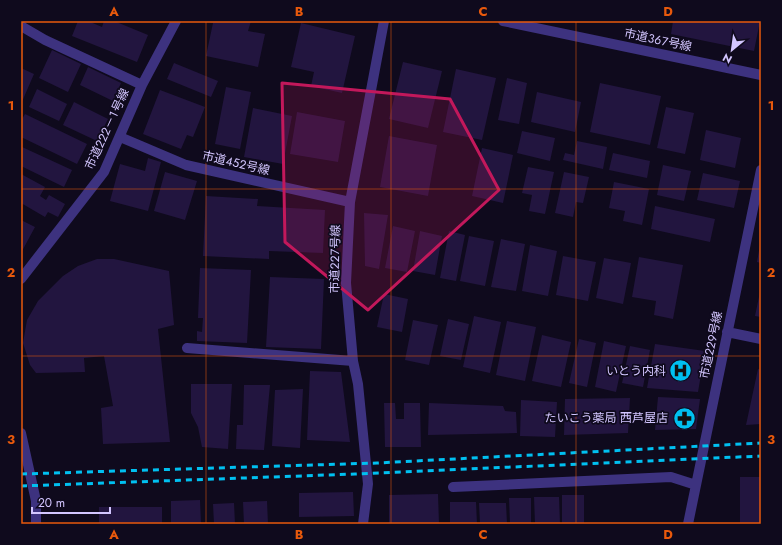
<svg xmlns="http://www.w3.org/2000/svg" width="782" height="545" font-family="Jost,'Noto Sans JP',sans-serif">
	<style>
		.building { fill: #22153f }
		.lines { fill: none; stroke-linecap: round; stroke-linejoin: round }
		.minor { stroke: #3d327f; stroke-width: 10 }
		.rail { stroke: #00c0f1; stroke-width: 3; stroke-dasharray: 6 5; stroke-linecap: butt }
		.marked { fill: #c2185b; fill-opacity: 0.2; stroke: #c2185b; stroke-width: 3; stroke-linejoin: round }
		.grid { fill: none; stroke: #e8590c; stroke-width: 1; stroke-opacity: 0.55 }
		.labels { text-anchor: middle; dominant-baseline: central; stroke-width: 3.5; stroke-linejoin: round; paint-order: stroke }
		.street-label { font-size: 12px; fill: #d3c6ff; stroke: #0f0a1d }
		.poi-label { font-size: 12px; fill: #d3c6ff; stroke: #0f0a1d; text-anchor: end }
		.neatline { fill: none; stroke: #e8590c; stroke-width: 1.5 }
		.grid-label { font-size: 13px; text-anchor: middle; font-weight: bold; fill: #e8590c }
	</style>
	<rect width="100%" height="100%" fill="#0f0a1d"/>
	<path class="building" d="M78 21H88L102 27 104 21H114L148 35 137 62 72 36Z
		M206 21H251L248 31 265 34 258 67 206 56 213 23Z
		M673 21H760L754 51 671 34Z
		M301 23 355 36 342 93 311 86 314 72 291 67Z
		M52 50 81 64 68 92 39 78Z
		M403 62 442 71 428 128 389 119Z
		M174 63 218 81 211 97 167 79Z
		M88 67 121 83 113 101 80 85Z
		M21 68 34 74 21 104Z
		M456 69 496 78 482 140 443 132Z
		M507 78 527 83 519 124 498 120Z
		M600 83 661 96 650 145 590 132Z
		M226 87 251 92 240 149 215 144Z
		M37 89 67 104 59 121 29 107Z
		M160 90 205 107 193 137 187 135 181 149 143 134Z
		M537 92 581 102 575 132 531 122Z
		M74 102 108 119 97 141 63 125Z
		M666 107 694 113 685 154 657 148Z
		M253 108 292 116 283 164 244 157Z
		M297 112 345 121 338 162 290 154Z
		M25 114 87 144 77 164 21 137V121Z
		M706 130 741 138 735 168 700 160Z
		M522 131 555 138 550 161 517 153Z
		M389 136 437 145 428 196 380 187Z
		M577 141 607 147 603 169 563 160 565 153 574 155Z
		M22 147 72 170 64 187 21 166V150Z
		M482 148 513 155 503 203 472 196Z
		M613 153 650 161 647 178 609 170Z
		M148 158 161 162 148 211 110 201 120 164 145 171Z
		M663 165 691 171 684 201 657 195Z
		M528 167 554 172 545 214 529 211 532 195 522 193Z
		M165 172 197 181 185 220 154 211Z
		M564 172 589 177 583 203 576 202 573 217 555 213Z
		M703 173 740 181 734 208 697 200Z
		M21 174 45 187 40 196 46 200 49 195 65 204 58 217 48 212 45 217 21 203Z
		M614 182 649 189 642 225 623 221 625 211 609 208Z
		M206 196 258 199 257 206 325 210 323 253 269 251V259L203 256Z
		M655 206 715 219 710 242 651 229Z
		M364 213 388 215 379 269 365 266Z
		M21 220 35 227 21 253Z
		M393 226 415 231 407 272 385 268Z
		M420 231 442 236 435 275 413 271Z
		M449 231 465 235 456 281 440 278Z
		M469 236 494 241 485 286 460 281Z
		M501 239 525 244 516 291 491 287Z
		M530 245 557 251 548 296 522 291Z
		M760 245H761V263L757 262Z
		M563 256 596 262 588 301 556 295Z
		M639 257 683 265 673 319 654 315 656 301 632 297Z
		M604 258 631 263 623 304 596 298Z
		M97 259H114L169 271 174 325 158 329 170 442 103 444 101 408 113 406 104 356 84 358 85 372 36 373 30 365 23 343 27 320 38 301 63 276 78 266Z
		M200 268 251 270 247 343 197 341V331L202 332 203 318H198Z
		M270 277 324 279 321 349 266 347Z
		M760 292H761V317L755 316Z
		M384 294 408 299 402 332 377 327Z
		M474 316 501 322 490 373 463 367Z
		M448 319 469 324 461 360 440 356Z
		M413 320 438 325 429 365 405 360Z
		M507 321 536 327 525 381 496 375Z
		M542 335 571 342 561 387 532 381Z
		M579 339 596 343 587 387 569 383Z
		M604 341 626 346 616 392 595 387Z
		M655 344 705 351 698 392 647 388Z
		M630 346 650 350 643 387 622 383Z
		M758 369 761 370V424L746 425Z
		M310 371 341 372 350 442 307 440Z
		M191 384H232L228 449 202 447 198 427 191 413Z
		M244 385H270L264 450 236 449 237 425H243Z
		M303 389 300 448 272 446 275 390Z
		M658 397 700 399 696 429 655 430Z
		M630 398 628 433 564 435 565 399Z
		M521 400 557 402 555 437 520 436Z
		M384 403H395L396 419H404V403H420L421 447H385Z
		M429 403 503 406 505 411 516 412 517 433 428 435Z
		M740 477H761V524H740Z
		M353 492 354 516 299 517V493Z
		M438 494 439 524H389V495Z
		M562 495H584V524H562Z
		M534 497H559L560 524H535Z
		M509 498H531V524H510Z
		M200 500 201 524H171V501Z
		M267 501 268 524H244L243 502Z
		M450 502H476L477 524H450Z
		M234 503 235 524H214L213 504Z
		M479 503H506L507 524H480Z
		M99 507H162V524H99Z"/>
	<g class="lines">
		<path class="minor" d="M503 21 761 75
			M21 26 45 40 142 85
			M120 137 186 165 350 202
			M21 279 104 172 142 85 176 21
			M727 332 761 339
			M187 348 353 361
			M21 433 36 501V524
			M453 487 671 477 696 485
			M363 524 368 484 358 384 353 361 346 283 350 202 384 21
			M688 524 761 170"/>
		<path class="rail" d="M21 474 377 463 761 443
			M21 486 355 474 761 456"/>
	</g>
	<path class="marked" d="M282 83 450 99 499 190 368 310 285 242Z"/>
	<path class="grid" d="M206 21V524M391 21V524M576 21V524M21 189H761M21 356H761"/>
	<defs>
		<symbol id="hospital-disc" viewBox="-11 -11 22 22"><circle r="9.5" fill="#00c0f1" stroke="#0f0a1d"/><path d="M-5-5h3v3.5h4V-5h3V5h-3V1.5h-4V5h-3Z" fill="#111"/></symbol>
		<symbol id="pharmacy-disc" viewBox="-11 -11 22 22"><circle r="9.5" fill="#00c0f1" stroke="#0f0a1d"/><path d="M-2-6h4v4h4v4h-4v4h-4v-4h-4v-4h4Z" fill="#111"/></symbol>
	</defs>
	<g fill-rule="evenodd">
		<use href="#hospital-disc" x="668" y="358" width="25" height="25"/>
		<use href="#pharmacy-disc" x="672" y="406" width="25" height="25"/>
	</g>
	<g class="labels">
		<g class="street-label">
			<text transform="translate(658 40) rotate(12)">市道３６７号線</text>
			<text transform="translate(107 129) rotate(-65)">市道２２２－１号線</text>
			<text transform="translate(236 163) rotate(13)">市道４５２号線</text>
			<text transform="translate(335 259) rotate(-89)">市道２２７号線</text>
			<text transform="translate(711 345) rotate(-78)">市道２２９号線</text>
		</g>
		<g class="poi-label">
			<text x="666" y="371">いとう内科</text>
			<text x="668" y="418">たいこう薬局 西芦屋店</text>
		</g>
	</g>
	<rect width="782" height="545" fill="none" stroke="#0f0a1d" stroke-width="44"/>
	<g transform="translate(732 50) rotate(209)" stroke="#0f0a1d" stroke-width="3" paint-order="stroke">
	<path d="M0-3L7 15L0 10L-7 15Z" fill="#d3c6ff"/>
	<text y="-6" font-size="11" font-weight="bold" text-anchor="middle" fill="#d3c6ff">N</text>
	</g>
	<path d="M32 507v6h78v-6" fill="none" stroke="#d3c6ff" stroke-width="2"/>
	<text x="38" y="507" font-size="12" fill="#d3c6ff" stroke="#0f0a1d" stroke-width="3" paint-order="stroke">20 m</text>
	<rect x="22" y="22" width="738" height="501" class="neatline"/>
	<g class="grid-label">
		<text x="114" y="16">A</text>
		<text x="299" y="16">B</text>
		<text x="483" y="16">C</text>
		<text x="668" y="16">D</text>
		<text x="11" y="110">1</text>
		<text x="771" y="110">1</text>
		<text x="11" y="277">2</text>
		<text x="771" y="277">2</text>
		<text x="11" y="444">3</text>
		<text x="771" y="444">3</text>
		<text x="114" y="539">A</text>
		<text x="299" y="539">B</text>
		<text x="483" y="539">C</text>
		<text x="668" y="539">D</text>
	</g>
</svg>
